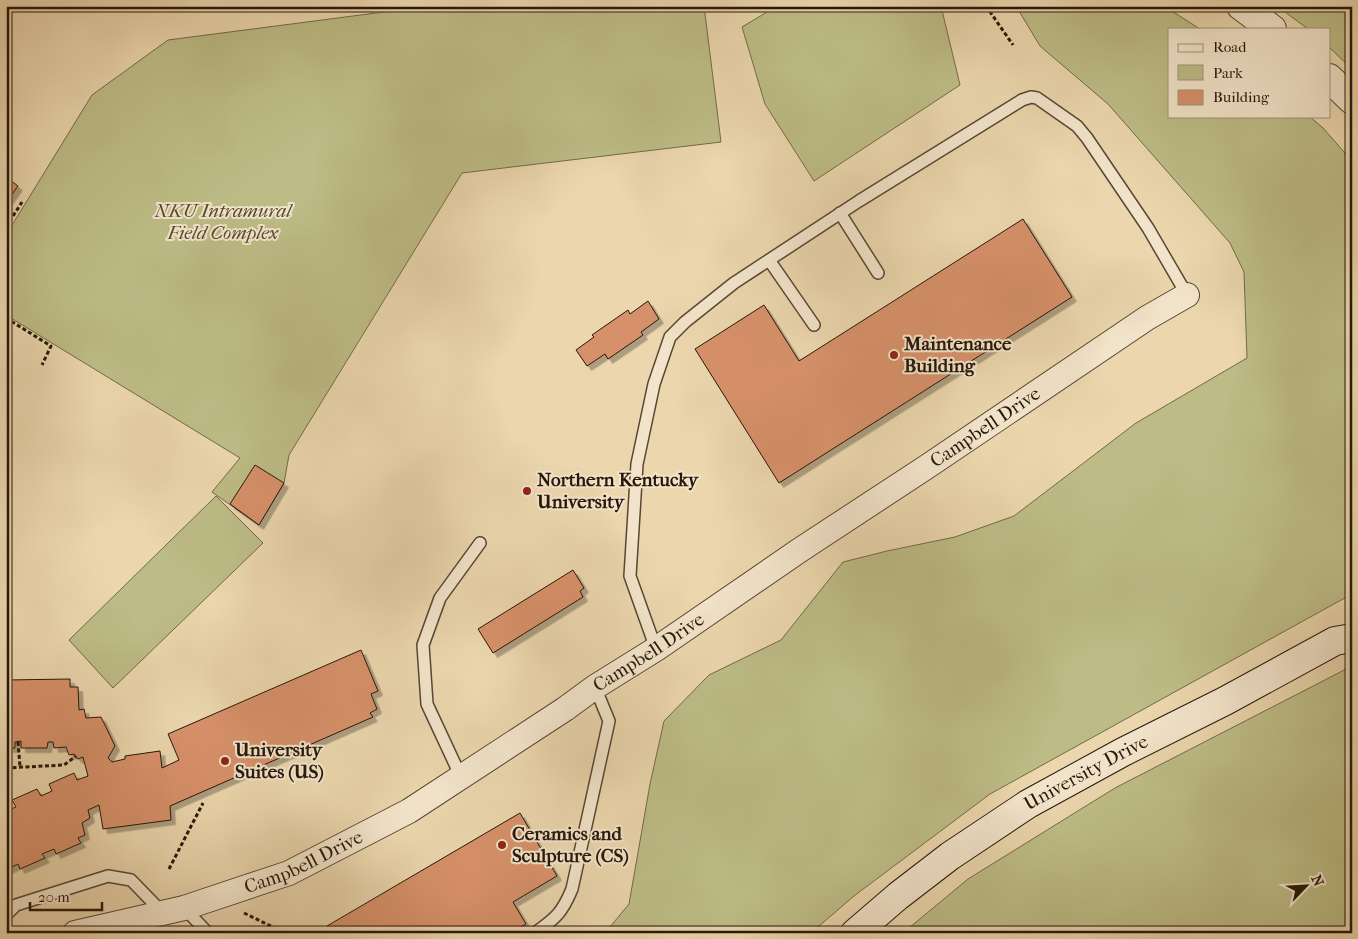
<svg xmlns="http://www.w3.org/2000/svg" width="1358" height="939" font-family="'IM FELL French Canon',serif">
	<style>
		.green { fill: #bdbc86; stroke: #726a48 }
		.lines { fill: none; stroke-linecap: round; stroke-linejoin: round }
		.stream { stroke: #6b786b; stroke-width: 8 }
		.building { fill: #d7916b; stroke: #27170a; filter: url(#shadow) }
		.service-casing { stroke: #584733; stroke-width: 14 }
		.minor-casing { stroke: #584733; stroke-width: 26 }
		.tertiary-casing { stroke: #584733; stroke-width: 30 }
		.secondary-casing { stroke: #27170a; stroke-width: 30 }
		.path { stroke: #27170a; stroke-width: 3; stroke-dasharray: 4 2.5; stroke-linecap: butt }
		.service { stroke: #f2e4ca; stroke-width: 11 }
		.minor { stroke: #f2e4ca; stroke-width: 24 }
		.tertiary { stroke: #f2e4ca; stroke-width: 28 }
		.secondary { stroke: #f2e4ca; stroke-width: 28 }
		.poi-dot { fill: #8f2418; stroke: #f2e4ca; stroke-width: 2 }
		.labels { text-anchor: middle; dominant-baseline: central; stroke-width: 4; stroke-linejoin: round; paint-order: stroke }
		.park-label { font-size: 19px; font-style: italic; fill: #54492f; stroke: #f2e4ca }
		.poi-label { font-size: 19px; font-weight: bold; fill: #27170a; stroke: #f2e4ca; text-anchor: start }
		.street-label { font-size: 19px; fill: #27170a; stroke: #f2e4ca }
	</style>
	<defs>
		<filter id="shadow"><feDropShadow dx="4.5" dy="4.5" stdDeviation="0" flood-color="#0004"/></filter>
	</defs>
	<rect width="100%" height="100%" fill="#ebd6ad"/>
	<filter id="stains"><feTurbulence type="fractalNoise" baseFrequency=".004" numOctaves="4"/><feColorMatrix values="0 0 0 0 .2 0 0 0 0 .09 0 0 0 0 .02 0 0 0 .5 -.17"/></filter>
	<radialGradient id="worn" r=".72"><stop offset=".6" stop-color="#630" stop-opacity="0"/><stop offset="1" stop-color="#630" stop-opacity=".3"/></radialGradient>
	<path class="green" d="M430 6H704L721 142 462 173 289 455 284 483 259 525 212 492 240 458 6 315V235L92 95 168 40Z
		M777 6H941L960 85 814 181 765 104 742 27Z
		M1016 6H1164L1200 29H1169V116H1309L1323 128 1352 161V594L990 794 854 896 811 933H605L629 904 650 784 664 721 709 675 781 640 843 562 887 551 955 537 1014 516 1136 423 1247 358 1244 272 1230 243 1108 104 1040 46Z
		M1277 6H1352V69L1329 47V29H1308Z
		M216 496 263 543 113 688 69 640Z
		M1352 666V933H903L968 879 1115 788Z"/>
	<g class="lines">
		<path class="stream" d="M1343 933 1352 928"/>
	</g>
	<path class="building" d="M6 177 18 186 6 203Z
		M1023 219 1072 297 779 483 695 349 764 305 799 361Z
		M648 301 659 319 641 332 643 335 608 359 605 354 587 366 576 350 594 337 592 335 628 310 630 314Z
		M255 465 284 483 259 525 230 504Z
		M573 570 584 588 580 591 583 597 493 653 478 629Z
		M361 650 378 691 371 694 377 709 370 713 373 717 170 806 171 820 103 829 99 805 88 810 90 818 82 823 85 835 78 838 81 843 56 854 54 849 42 854 45 858 20 869 18 864 6 870V811L16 807 12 800 37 789 41 796 52 791 49 784 74 773 77 780 88 776 83 757 78 759 74 754 69 755 66 747 54 748 53 742H48L47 748H21V741L15 742V748H6V680L70 679V687H78L79 710 84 709 86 718 101 717 115 746 108 758 112 762 125 759V756L160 751 162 768 179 760 168 734Z
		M520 813 557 876 513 902 526 924 511 933H331L327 926Z"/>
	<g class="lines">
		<defs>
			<path id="service" d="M840 213 878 273
				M769 260 814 325
				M656 649 630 576 637 464 654 384 670 337 685 322 734 283 769 260 859 201 1022 100 1031 97 1037 98 1077 126 1087 138 1148 228 1187 295
				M461 777 427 704 423 645 440 598 480 543
				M184 908 208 933
				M6 915 16 905 108 876 131 880 162 912
				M535 933C556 918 562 913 572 889L609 721 595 687"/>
			<g id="minor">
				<path id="s1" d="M75 933 184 908 289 873 409 811 565 709 595 687 656 649 800 550 928 466 1147 318 1187 295"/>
			</g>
			<path id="tertiary" d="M1241 6 1272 29
				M1329 78 1352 100"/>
			<g id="secondary">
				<path id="s2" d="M855 933 898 896 950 856 1028 804 1123 752 1225 701 1335 641 1352 638"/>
			</g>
		</defs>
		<use href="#service" class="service-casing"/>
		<use href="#minor" class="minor-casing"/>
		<use href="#tertiary" class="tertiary-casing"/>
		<use href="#secondary" class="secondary-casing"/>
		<path class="path" d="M986 6 1013 45
			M6 227 22 202
			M6 318 51 346 42 365
			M18 742 20 767
			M6 768 64 765 76 756
			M169 869 203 803
			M244 913 285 933"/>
		<use href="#service" class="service"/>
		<use href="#minor" class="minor"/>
		<use href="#tertiary" class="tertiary"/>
		<use href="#secondary" class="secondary"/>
	</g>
	<g class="poi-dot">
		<circle cx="894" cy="355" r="5"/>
		<circle cx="527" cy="491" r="5"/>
		<circle cx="225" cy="761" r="5"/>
		<circle cx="502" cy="845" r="5"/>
	</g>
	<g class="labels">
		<g class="park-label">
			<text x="223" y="211">NKU Intramural<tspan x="223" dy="22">Field Complex</tspan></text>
		</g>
		<g class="poi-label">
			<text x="904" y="344">Maintenance<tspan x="904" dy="22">Building</tspan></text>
			<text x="537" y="480">Northern Kentucky<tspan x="537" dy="22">University</tspan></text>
			<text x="235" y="750">University<tspan x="235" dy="22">Suites (US)</tspan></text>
			<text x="512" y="834">Ceramics and<tspan x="512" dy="22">Sculpture (CS)</tspan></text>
		</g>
		<g class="street-label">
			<text stroke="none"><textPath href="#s1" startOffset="1050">Campbell Drive</textPath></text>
			<text stroke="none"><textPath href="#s1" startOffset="645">Campbell Drive</textPath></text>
			<text stroke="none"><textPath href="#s2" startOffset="282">University Drive</textPath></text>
			<text stroke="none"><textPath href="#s1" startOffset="240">Campbell Drive</textPath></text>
		</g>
	</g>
	<rect width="1358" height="939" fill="none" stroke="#ebd6ad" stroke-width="25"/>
	<rect x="8" y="8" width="1343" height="924" fill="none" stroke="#27170a" stroke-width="2.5"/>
	<rect x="12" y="12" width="1333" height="914" fill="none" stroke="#27170a"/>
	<rect x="1168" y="28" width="162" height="90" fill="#f2e4ca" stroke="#a1927d"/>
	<rect x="1178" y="44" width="25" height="8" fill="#f2e4ca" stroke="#a1927d"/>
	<text x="1213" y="52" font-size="15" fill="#27170a">Road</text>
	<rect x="1178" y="65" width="25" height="15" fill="#bdbc86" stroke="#a1927d"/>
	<text x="1213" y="78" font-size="15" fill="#27170a">Park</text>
	<rect x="1178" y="90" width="25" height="15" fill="#d7916b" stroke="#a1927d"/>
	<text x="1213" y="102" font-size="15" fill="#27170a">Building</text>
	<g transform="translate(1306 886) rotate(65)" stroke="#f2e4ca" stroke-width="4" paint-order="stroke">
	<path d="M0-4L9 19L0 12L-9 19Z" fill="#27170a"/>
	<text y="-8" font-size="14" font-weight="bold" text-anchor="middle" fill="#27170a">N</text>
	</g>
	<path d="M30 902v8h72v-8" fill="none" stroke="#27170a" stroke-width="2.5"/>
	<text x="38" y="902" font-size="15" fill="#27170a" stroke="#f2e4ca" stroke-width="4" paint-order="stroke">20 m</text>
	<rect width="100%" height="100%" filter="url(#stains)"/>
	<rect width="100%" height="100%" fill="url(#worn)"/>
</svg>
